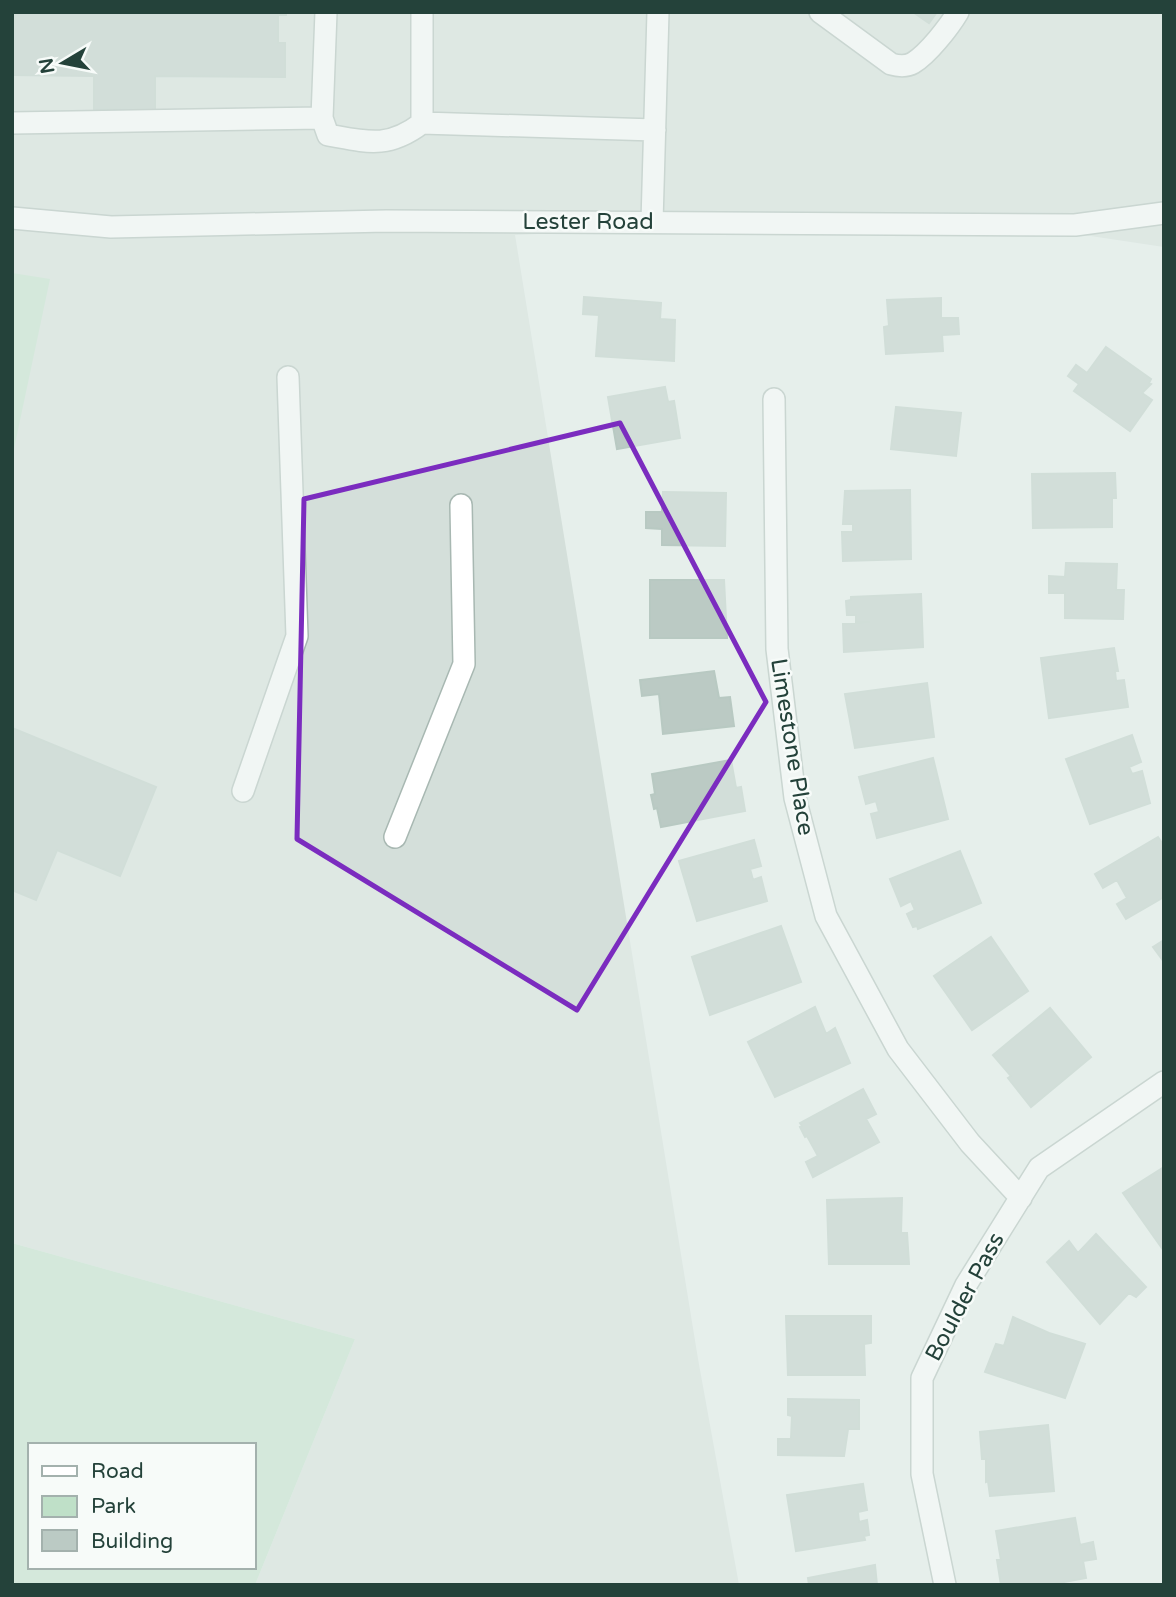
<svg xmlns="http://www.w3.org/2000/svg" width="1176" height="1597" font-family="'Varela Round',sans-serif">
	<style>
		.built { fill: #d4dfda }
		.green { fill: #bfe0c8; fill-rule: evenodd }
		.building { fill: #bbcac4; stroke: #b8c9c2; stroke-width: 2 }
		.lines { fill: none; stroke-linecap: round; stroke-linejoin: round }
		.minor-casing { stroke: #a8b8b2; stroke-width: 24 }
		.minor { stroke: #fff; stroke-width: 21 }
		.marked { fill: none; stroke: #7b2cbf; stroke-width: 5; stroke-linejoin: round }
		.labels { text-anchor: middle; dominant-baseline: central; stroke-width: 5; stroke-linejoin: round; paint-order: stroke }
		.street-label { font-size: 23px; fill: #24423a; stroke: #f7fbf9 }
	</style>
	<rect width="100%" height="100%" fill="#e6efeb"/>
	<path class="built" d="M12 12H1164V247L951 215 515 235 698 1359 739 1585H255L355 1339 12 1243Z"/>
	<path class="green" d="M12 273 50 279 12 458Z
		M12 1243 355 1339 255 1585H12ZM30 1445H254V1567H30Z"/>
	<path class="building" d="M15 12H286V15H278V43H285V77L155 76V110L94 109V76L14 75Z
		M913 12H937L929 23Z
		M584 297 661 303 660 319 675 320 674 361 596 356 599 315 583 314Z
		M941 298V318H958L959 334 942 335 943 351 886 354 884 327 889 326 887 300Z
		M1106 347 1151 379 1149 383 1151 384 1142 393 1152 400 1130 431 1074 391 1079 384 1068 376 1076 365 1087 373Z
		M665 387 668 402 674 401 680 438 617 449 608 397Z
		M896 407 961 413 956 456 891 449Z
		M1115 473 1116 498H1112V527L1033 528 1032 474Z
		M910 490 911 559 843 561 842 532H853V524H843L845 491Z
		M663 492 726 493 725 546 662 545V529L646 528V512H662Z
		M1066 563 1117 564 1116 590H1124L1123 619 1065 618V593H1049V576L1065 577Z
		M650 580H724L727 638H650Z
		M921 594 923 647 844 652 843 624 870 622H856V615H847L846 601 851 600V597Z
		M1114 648 1118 671H1115L1116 681 1124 680 1128 707 1049 718 1041 658Z
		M714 671 719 698 730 697 734 726 663 734 659 694 642 696 640 680Z
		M927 683 934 737 855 748 845 694Z
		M12 728 156 787 120 876 57 850 36 900 12 890Z
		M1132 735 1141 762 1129 767 1132 774 1142 771 1150 803 1090 824 1066 759Z
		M933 758 948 819 877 838 871 814 879 812 876 801 866 804 859 777Z
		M731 760 736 788 741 787 745 811 661 827 657 808 654 809 651 795 655 794 652 774Z
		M1158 837 1164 846V897L1126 919 1117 904 1127 898 1117 880 1103 888 1095 874Z
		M754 840 761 866 750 869 753 880 761 877 767 901 697 921 679 861Z
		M960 851 981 903 918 929 917 926 913 927 907 914 915 910 911 901 901 906 890 879Z
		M781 926 801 982 710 1015 692 957Z
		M991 937 1028 991 972 1030 934 976Z
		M1164 940V962L1153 947Z
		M815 1007 826 1034 835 1028 850 1063 775 1097 748 1042Z
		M1050 1008 1091 1057 1031 1107 1008 1078 1011 1076 993 1055Z
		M863 1089 876 1114 866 1119 879 1142 813 1177 806 1162 818 1156 807 1136 805 1137 800 1127 802 1126 800 1123Z
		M1164 1167V1251L1123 1193Z
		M902 1198 901 1233H907L909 1264H829L827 1200Z
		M1096 1234 1146 1287 1136 1297 1129 1293 1100 1324 1047 1262 1069 1241 1078 1253Z
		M786 1316H871V1343L864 1344 865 1375H788Z
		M1013 1317 1049 1333 1085 1344 1065 1398 985 1372 996 1344 1004 1346Z
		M788 1399 859 1400V1429H848L844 1456 778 1455V1439H791L792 1416 788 1415Z
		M1048 1425 1054 1491 990 1496 988 1481 986 1482V1459H982L980 1432Z
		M863 1484 867 1510 858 1512 859 1522 867 1520 869 1535 864 1536 865 1540 796 1551 787 1495Z
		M1075 1518 1080 1545 1093 1542 1096 1559 1083 1561 1086 1578 1048 1585H1001L997 1560H1001L996 1531Z
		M875 1565 877 1585H809L808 1578Z"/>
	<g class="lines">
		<defs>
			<path id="minor" d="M422 12V123L655 130
				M820 12 891 64C898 66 906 67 913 63 928 54 949 27 958 12
				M322 118 328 135C367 142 388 149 422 123
				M12 123 322 118 326 12
				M12 218 111 227 386 221 1075 225 1164 213
				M652 222 658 12
				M774 399 777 649 795 798 826 916 898 1049 970 1143 1021 1198
				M243 791 297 636 288 377
				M395 837 464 664 461 505
				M945 1585 922 1474V1378L966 1285 1039 1168 1164 1082"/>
		</defs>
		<use href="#minor" class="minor-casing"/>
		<use href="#minor" class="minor"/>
	</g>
	<path d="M0 0H1176V1597H0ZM620 423 766 702 577 1010 297 839 304 499Z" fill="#e6efeb" fill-opacity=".55" fill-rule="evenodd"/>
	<path class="marked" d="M620 423 766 702 577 1010 297 839 304 499Z"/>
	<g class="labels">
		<g class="street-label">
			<text x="588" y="222">Lester Road</text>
			<text transform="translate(792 747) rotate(81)">Limestone Place</text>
			<text transform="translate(965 1297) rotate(-62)">Boulder Pass</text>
		</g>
	</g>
	<rect width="1176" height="1597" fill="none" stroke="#24423a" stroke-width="28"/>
	<rect x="28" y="1443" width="228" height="126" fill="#f7fbf9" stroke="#a3b1ad" stroke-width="2"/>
	<rect x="42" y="1466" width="35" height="10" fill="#ffffff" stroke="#a3b1ad" stroke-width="2"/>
	<text x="91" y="1478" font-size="21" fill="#24423a">Road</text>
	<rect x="42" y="1496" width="35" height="21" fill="#bfe0c8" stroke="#a3b1ad" stroke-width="2"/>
	<text x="91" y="1513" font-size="21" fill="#24423a">Park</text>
	<rect x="42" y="1530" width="35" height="21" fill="#bbcac4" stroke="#a3b1ad" stroke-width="2"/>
	<text x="91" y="1548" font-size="21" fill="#24423a">Building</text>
	<g transform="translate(63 63) rotate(260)" stroke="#f7fbf9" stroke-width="5" paint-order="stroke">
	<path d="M0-5L12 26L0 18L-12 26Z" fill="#24423a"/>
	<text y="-10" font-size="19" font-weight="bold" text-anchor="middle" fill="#24423a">N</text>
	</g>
</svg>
